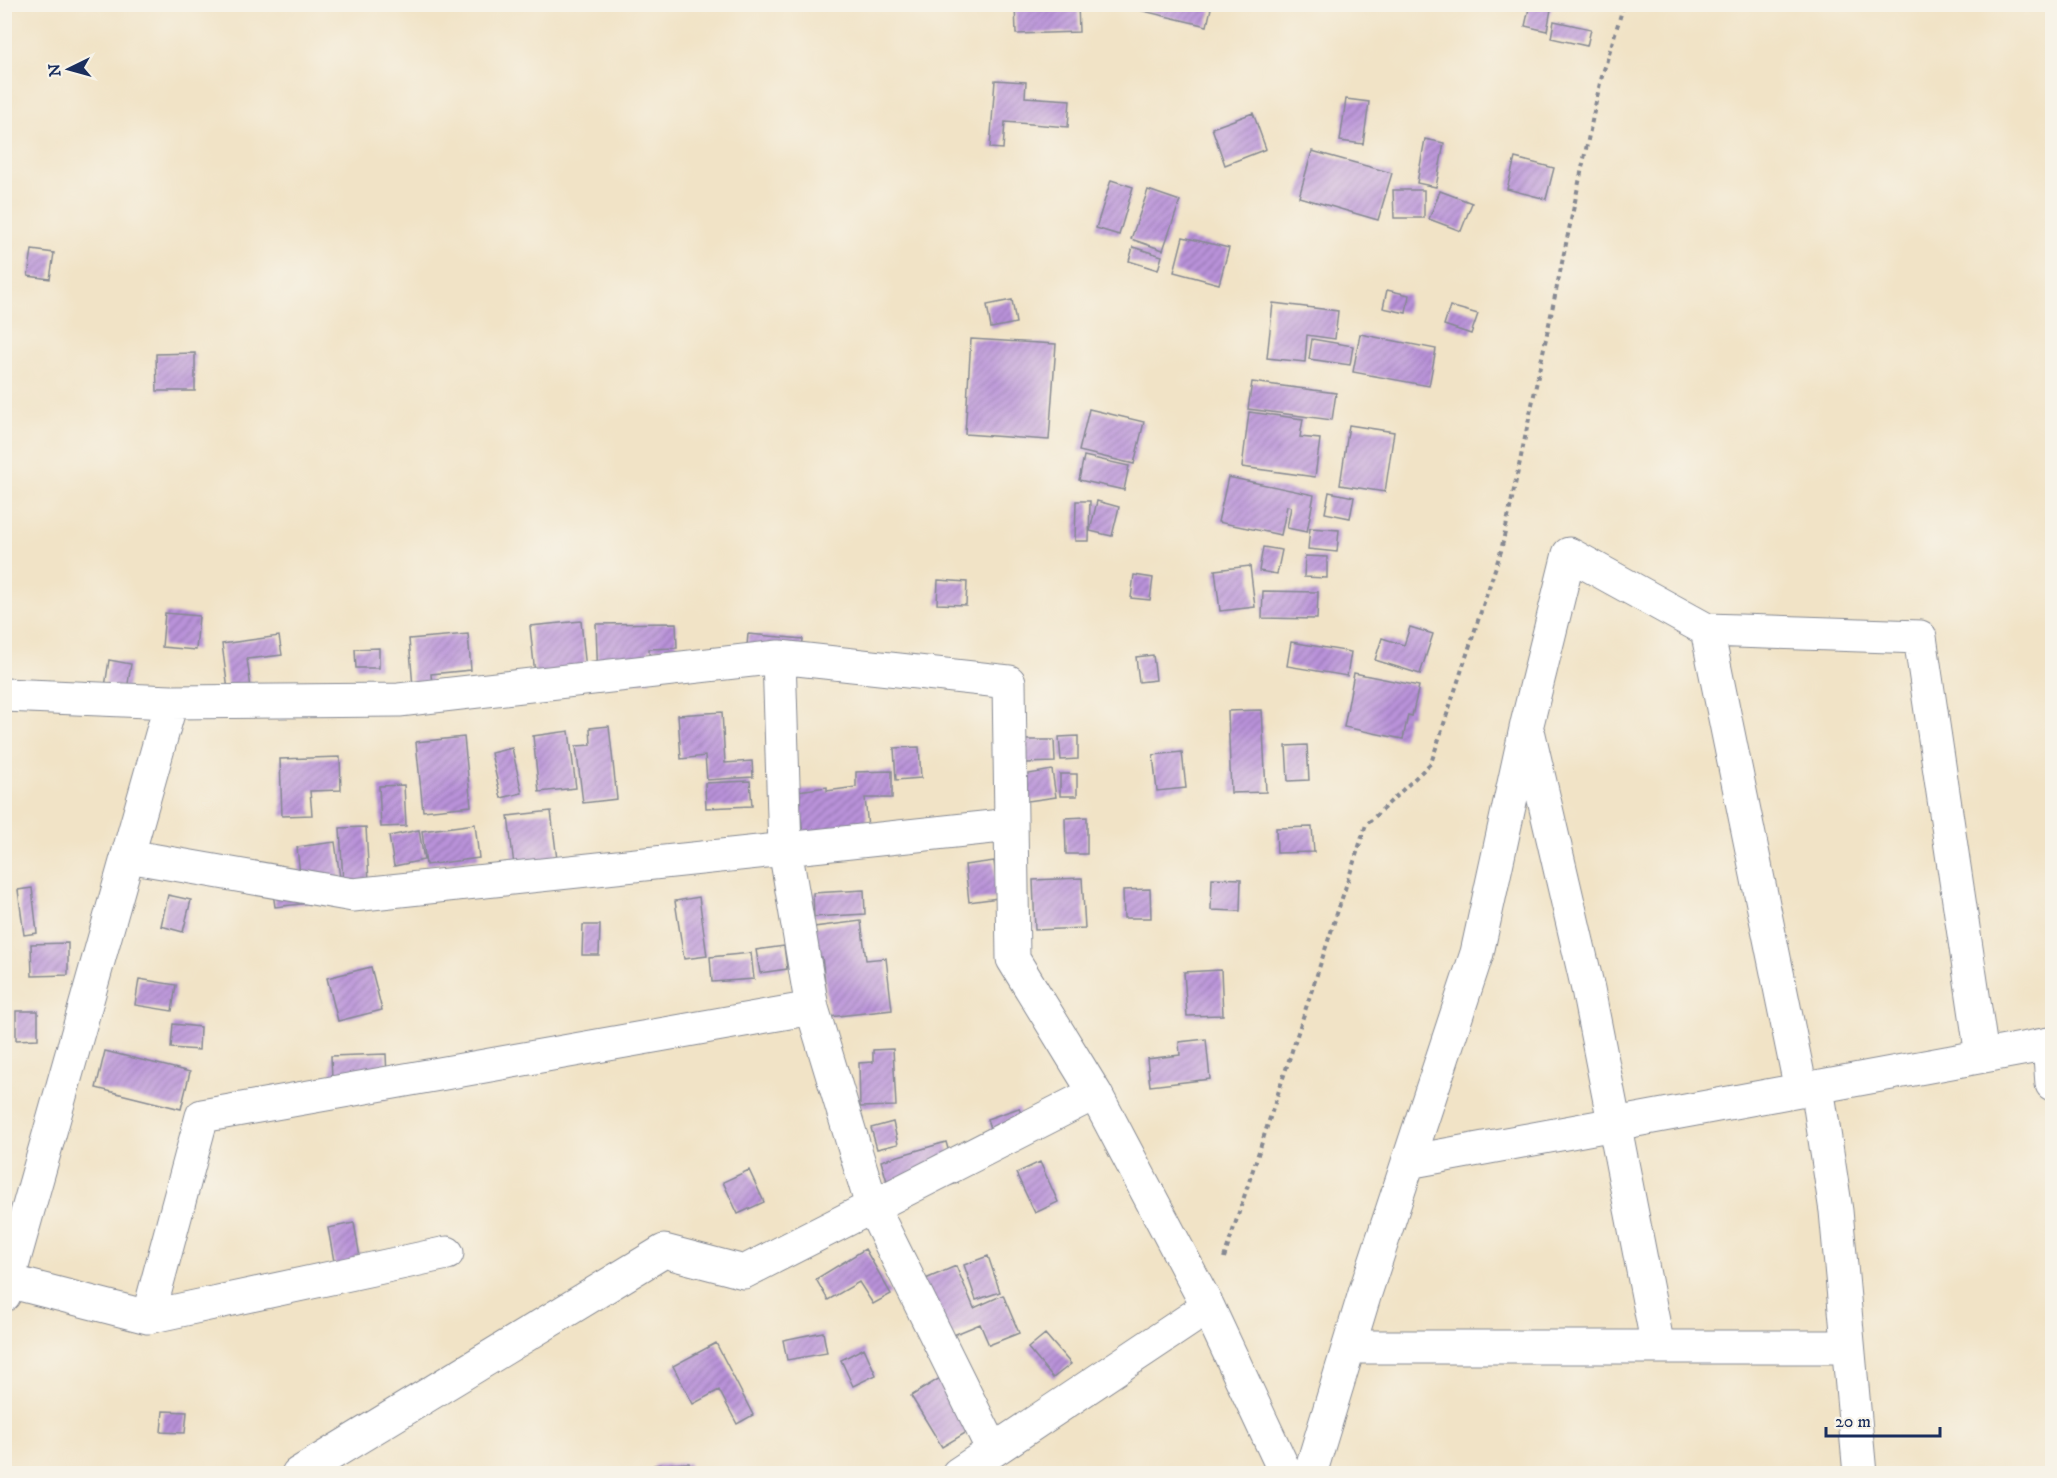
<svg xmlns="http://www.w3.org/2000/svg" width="2057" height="1478" font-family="'IM FELL DW Pica',serif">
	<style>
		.building { fill: url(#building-hatch) }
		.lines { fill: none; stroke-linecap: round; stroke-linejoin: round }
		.street-casing { stroke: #868992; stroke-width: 35 }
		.path { stroke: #868992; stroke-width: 4; stroke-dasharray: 4.5 4.5; stroke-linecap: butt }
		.street { stroke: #fff; stroke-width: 33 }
	</style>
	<defs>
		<pattern id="building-hatch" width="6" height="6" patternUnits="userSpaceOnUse" patternTransform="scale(1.5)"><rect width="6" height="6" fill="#b992d9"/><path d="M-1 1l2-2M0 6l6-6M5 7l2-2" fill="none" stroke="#9678b3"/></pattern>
	</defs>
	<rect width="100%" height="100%" fill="#f7f3e8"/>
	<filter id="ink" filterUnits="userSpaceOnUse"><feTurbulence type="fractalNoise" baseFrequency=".0167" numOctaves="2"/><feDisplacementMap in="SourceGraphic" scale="12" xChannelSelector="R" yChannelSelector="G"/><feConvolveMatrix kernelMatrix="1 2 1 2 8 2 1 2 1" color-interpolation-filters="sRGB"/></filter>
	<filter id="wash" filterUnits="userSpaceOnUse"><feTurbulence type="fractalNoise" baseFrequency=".008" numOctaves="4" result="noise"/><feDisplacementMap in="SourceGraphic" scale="24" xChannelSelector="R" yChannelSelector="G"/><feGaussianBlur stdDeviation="1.35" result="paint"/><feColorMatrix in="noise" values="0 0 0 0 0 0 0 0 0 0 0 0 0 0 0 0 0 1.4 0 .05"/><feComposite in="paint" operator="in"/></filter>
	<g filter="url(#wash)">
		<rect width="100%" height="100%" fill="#f1e3c6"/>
		<g id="blocks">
			<path class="building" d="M990 4H1012V9Z
				M1015 4H1078L1079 32 1016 34Z
				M1140 4H1212L1207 26 1139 10Z
				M1530 4H1552L1547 31 1525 26Z
				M1554 21 1591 29 1587 46 1551 38Z
				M995 80 1026 82 1025 97 1070 100 1068 127 1005 122 1003 149 990 148Z
				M1346 99 1369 102 1363 144 1340 141Z
				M1253 113 1266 149 1225 165 1212 128Z
				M1425 139 1444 143 1436 187 1417 183Z
				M1312 151 1392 173 1378 220 1299 197Z
				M1515 158 1554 168 1546 199 1507 189Z
				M1111 180 1133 187 1119 235 1096 228Z
				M1148 190 1180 201 1163 250 1131 239Z
				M1393 190H1424V218H1394Z
				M1440 191 1472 203 1461 231 1429 219Z
				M1183 237 1229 248 1219 284 1174 272Z
				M1133 247 1162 256 1158 270 1129 261Z
				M32 250 54 253 50 279 28 276Z
				M1387 290 1409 295 1406 313 1383 308Z
				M1012 300 1016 323 991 328 987 305Z
				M1273 303 1338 311 1335 339 1307 335 1305 362 1267 358Z
				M1450 306 1478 314 1471 334 1444 325Z
				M1360 334 1436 349 1429 386 1353 372Z
				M971 339 1056 344 1049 440 965 434Z
				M1312 339 1353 346 1350 365 1309 359Z
				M195 353V391H157L156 354Z
				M1252 382 1336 393 1332 420 1248 409Z
				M1089 409 1144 422 1134 464 1079 451Z
				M1249 412 1303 419 1300 437 1320 439 1315 477 1242 467Z
				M1349 425 1394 432 1385 492 1340 485Z
				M1084 456 1129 466 1124 490 1079 480Z
				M1228 477 1314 495 1307 532 1287 528 1291 507 1287 506 1281 535 1218 522Z
				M1329 492 1354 497 1350 518 1325 513Z
				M1076 501H1090L1089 541H1075Z
				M1097 501 1119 507 1112 536 1090 531Z
				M1310 528 1339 530 1337 552 1308 549Z
				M1263 547 1282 550 1277 574 1259 571Z
				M1305 556 1327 557V578L1304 577Z
				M1250 566 1255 607 1220 611 1215 570Z
				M1134 575 1153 578 1150 600 1131 598Z
				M938 580 967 582 966 605 937 604Z
				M1263 591 1318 592 1317 619 1262 618Z
				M165 613 199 616 196 650 162 647Z
				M581 621 587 679 536 684 530 626Z
				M676 623 677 648 649 649 650 681 598 682 596 624Z
				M1410 627 1433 634 1420 674 1375 660 1382 638 1404 645Z
				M468 634 471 670 431 674 433 697 414 699 409 639Z
				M748 634 803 639 800 673 745 668Z
				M279 636 282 655 247 659 252 695 229 698 222 644Z
				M1291 642 1351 652 1347 676 1287 666Z
				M379 648V668H356L355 649Z
				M1153 655 1156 680 1139 682 1136 657Z
				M109 660 131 664 127 690 105 687Z
				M1354 673 1419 686 1412 716 1408 715 1403 739 1344 727Z
				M1262 710 1266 792 1231 793 1228 711Z
				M722 712 725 763 752 761 753 777 707 780 705 756 681 759 678 715Z
				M609 726 617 799 583 803 576 746 591 745 590 728Z
				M569 731 576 788 539 792 533 736Z
				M1078 736V759L1061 760 1059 737Z
				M464 737 471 806 423 811 416 742Z
				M1025 740H1054L1055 762 1026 763Z
				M1307 745 1309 780 1288 781 1286 746Z
				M919 747 921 778 896 780 894 748Z
				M512 748 522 793 501 798 491 753Z
				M1182 752 1186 788 1157 791 1153 755Z
				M340 757 341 790 310 791 312 815 282 816 280 759Z
				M1052 770 1056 797 1021 802 1017 776Z
				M892 771V798H865L870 847 805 854 798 791 827 787V791L856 787V772Z
				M1060 774H1077V796H1060Z
				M750 781 752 806 706 808 705 783Z
				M404 785 406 826 381 827 379 786Z
				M551 811 560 884 517 890 508 816Z
				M1087 817V854H1066L1065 818Z
				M475 824 479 858 426 865 422 831Z
				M366 827 369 882 343 883 340 828Z
				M1312 827 1314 852 1277 853 1276 828Z
				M419 830 424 860 394 866 389 836Z
				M335 842 343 899 275 907 271 878 300 875 297 847Z
				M994 861 998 898 969 902 965 865Z
				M1082 878 1085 928 1035 930 1033 880Z
				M1212 878 1241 879 1240 911 1211 910Z
				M32 888 37 933 24 935 18 890Z
				M1150 889 1151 918H1124L1123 890Z
				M864 890 865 914 814 917 813 893Z
				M168 895 191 900 183 932 161 926Z
				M699 897 707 956 684 959 675 901Z
				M861 921 866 960 886 958 892 1010 829 1017 822 957H817L814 927Z
				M583 925H600L599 955H582Z
				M68 943V975L32 976 31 944Z
				M784 946 787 969 760 973 756 950Z
				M751 953 754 979 712 982 710 957Z
				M371 967 382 1010 338 1021 327 978Z
				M1221 970 1223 1015 1187 1016 1184 972Z
				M139 979 176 985 172 1011 135 1005Z
				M16 1011H38V1039L16 1040Z
				M173 1024 200 1027 199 1050 171 1048Z
				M1206 1039 1210 1079 1150 1086 1147 1059 1180 1055 1179 1042Z
				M893 1049 896 1106 860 1107 859 1063 873 1062V1050Z
				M105 1051 190 1072 181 1109 96 1088Z
				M386 1054 388 1099 333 1102 331 1056Z
				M1019 1108 1029 1140 997 1151 987 1119Z
				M893 1122 898 1144 877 1149 871 1128Z
				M946 1142 958 1183 893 1202 881 1161Z
				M1040 1162 1058 1202 1035 1213 1016 1173Z
				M749 1170 764 1202 738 1214 723 1182Z
				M354 1223 363 1274 337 1278 328 1228Z
				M865 1249 891 1294 873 1304 859 1282 828 1300 816 1279Z
				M988 1256 1000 1292 976 1300 964 1265Z
				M956 1266 974 1308 1003 1295 1019 1333 989 1345 980 1324 939 1341 914 1284Z
				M823 1332 827 1353 787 1360 783 1340Z
				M1045 1334 1071 1364 1053 1378 1028 1348Z
				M716 1343 753 1415 737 1424 719 1390 693 1404 673 1366Z
				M864 1348 876 1375 853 1386 841 1360Z
				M940 1378 972 1429 942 1447 911 1396Z
				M163 1411 187 1412 185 1433 161 1432Z
				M689 1463 690 1474H655L654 1465Z"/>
		</g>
	</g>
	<g filter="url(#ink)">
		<use href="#blocks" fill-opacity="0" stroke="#868992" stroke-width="1.5"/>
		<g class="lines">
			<defs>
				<path id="street" d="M1707 630 1920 637 1982 1056
					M779 657 785 849 812 1008 872 1206 993 1450
					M4 695 171 702 399 700 779 657 1009 682 1013 959 1095 1093 1208 1307 1286 1474
					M1529 735 1588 989 1658 1347
					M128 856 353 895 1011 825
					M1817 1087 1836 1211 1860 1474
					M1408 1162 2049 1044 2052 1084
					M8 1281 148 1317 447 1253
					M4 1295 171 702
					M148 1317 202 1116 812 1008
					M1349 1347H1848
					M298 1474 664 1251 744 1272 1095 1093
					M958 1474 1208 1307
					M1310 1474 1365 1293 1477 953 1527 724 1569 554 1707 630 1801 1090"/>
			</defs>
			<use href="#street" class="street-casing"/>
			<path class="path" d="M1224 1258 1366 825 1431 763 1501 551 1600 83 1624 4"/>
			<use href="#street" class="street"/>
		</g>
	</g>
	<rect width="2057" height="1478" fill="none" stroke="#f7f3e8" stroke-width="24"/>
	<g transform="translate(69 69) rotate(265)" stroke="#f7f3e8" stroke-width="4.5" paint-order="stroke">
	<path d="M0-4.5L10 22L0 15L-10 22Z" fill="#1b2f5e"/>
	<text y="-9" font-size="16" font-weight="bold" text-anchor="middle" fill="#1b2f5e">N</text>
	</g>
	<path d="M1826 1427v9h114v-9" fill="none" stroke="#1b2f5e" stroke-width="3"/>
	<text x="1835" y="1427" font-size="18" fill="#1b2f5e" stroke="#f7f3e8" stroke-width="4.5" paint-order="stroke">20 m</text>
</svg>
